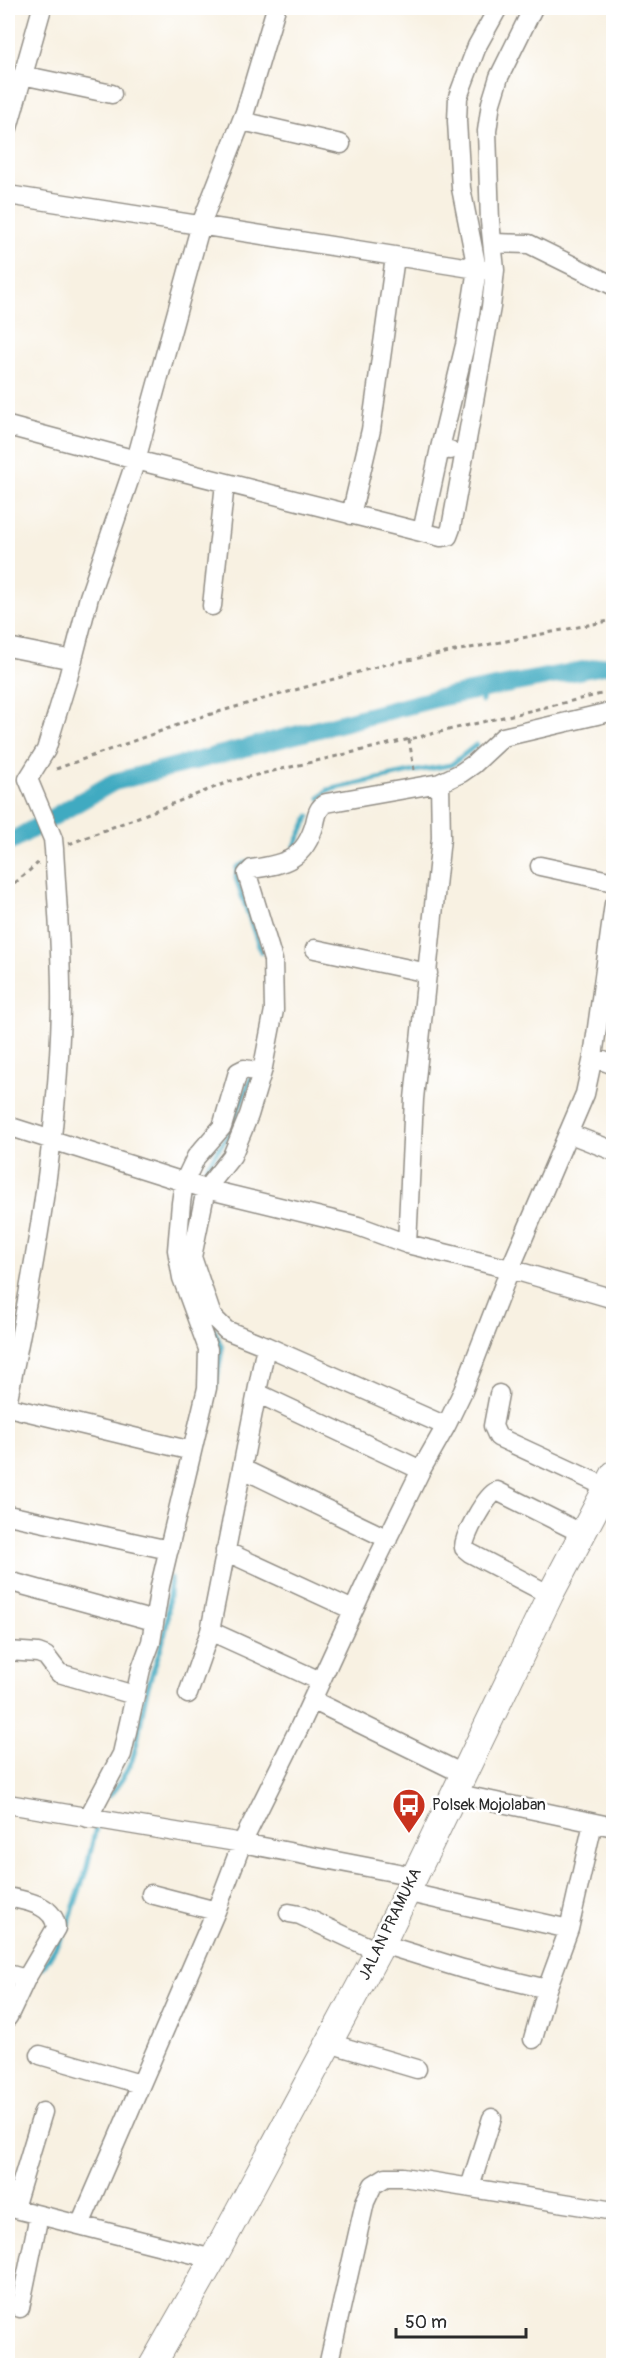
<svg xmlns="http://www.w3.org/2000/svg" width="621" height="2373" font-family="Pangolin,sans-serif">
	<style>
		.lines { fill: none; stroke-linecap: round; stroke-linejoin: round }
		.stream { stroke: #41aac1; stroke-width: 5 }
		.canal { stroke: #41aac1; stroke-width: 18 }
		.minor-casing { stroke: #928e86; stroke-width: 21 }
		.secondary-casing { stroke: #928e86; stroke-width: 28 }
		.path { stroke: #928e86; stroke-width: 3; stroke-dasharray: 4.5 4.5; stroke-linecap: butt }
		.minor { stroke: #fff; stroke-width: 18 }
		.secondary { stroke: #fff; stroke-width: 26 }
		.labels { text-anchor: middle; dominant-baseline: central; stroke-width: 5; stroke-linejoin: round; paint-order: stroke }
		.poi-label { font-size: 16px; fill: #2b2b2b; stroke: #fff; text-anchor: start }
		.street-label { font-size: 16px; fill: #2b2b2b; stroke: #fff }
	</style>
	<rect width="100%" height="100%" fill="#fff"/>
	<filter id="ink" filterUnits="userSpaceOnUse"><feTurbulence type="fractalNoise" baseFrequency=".0167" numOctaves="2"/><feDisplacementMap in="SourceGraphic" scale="12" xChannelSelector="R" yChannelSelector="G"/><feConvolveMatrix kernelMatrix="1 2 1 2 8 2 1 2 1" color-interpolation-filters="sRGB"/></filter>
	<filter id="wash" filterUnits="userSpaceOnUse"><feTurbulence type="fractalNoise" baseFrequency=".008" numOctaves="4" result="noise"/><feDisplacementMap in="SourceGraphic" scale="24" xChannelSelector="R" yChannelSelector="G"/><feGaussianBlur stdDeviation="1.35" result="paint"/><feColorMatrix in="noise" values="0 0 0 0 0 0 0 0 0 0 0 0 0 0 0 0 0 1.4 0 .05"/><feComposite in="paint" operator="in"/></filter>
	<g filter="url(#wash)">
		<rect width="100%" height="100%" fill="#f8f1e2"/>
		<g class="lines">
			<path class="stream" d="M482 701 484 689
				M320 798 328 790 410 772 451 765 476 745
				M295 846 309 816
				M251 861 237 867 236 878 261 952
				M197 1181 228 1135 253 1073
				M188 1219 193 1190
				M213 1328 222 1348 215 1390
				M197 1469 211 1408
				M109 1796C141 1760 136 1737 146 1694 151 1672 162 1650 166 1628 169 1611 168 1594 171 1578
				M43 1968 66 1930 86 1871 97 1823
				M8 2031 13 2020"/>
			<path class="canal" d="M8 843 114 782 438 698 614 664"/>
		</g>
	</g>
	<g filter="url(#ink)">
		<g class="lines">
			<defs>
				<path id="minor" d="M276 8 245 112 201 224 136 460 441 537 448 536 451 528 491 307 495 270 490 221 487 131 491 103 499 77 533 8
					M22 75 112 94
					M242 121 341 144
					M8 128 42 8
					M8 195 477 269 461 188 457 121 458 97 477 46 498 8
					M494 243 529 244 614 286
					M8 426 136 460 89 597 68 678 46 750 28 779 53 839 54 849C57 902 62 956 61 1008 58 1140 34 1270 8 1399
					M440 448 465 345 477 269 487 270
					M351 515 371 430 395 257
					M422 532 440 448 450 450
					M212 606 225 483
					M8 647 73 660
					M440 783 461 773 474 764 503 737 614 711
					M540 866 614 882
					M315 949 428 973
					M593 1057 614 1065
					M8 1126 206 1189 358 1226 407 1244 510 1269 614 1299
					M568 1133 614 1151
					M266 1346 226 1330 212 1316 192 1257 206 1189 232 1156 249 1115 262 1072 274 1010 273 960 247 874 252 869C286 864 305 859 315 823 317 814 318 808 326 803L440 783 441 838 414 1099 407 1244
					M257 1393 421 1470
					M499 1394 493 1426 498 1437 606 1487
					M8 1407 192 1451
					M243 1469 388 1539
					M8 1515 169 1550
					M225 1551 353 1610
					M8 1581 154 1621
					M550 1595 470 1553 464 1548C463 1537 486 1495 497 1491L581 1533
					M210 1631 320 1681
					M8 1651 38 1653 46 1656 59 1673 134 1695
					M188 1694 210 1631 266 1346 446 1426
					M312 1700 463 1774
					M454 1793 614 1827
					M8 1804 242 1843 414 1876
					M88 1818 122 1754 141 1669 151 1642 160 1586 207 1388 208 1349 182 1278 177 1250 181 1203 184 1182 196 1157 222 1127 238 1072 244 1069 262 1072
					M405 1892 569 1929
					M151 1894 216 1911
					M8 1897C26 1901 55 1905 56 1928L26 1979 8 2017
					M289 1913 300 1915 377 1951
					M382 1944 463 1969 547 1989
					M8 1974 26 1979
					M533 2039 547 1989 569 1929 593 1823
					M329 2043 417 2069
					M40 2055 140 2084
					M470 2187 492 2118
					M8 2207 213 2259
					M14 2208 43 2112
					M80 2225 216 1911 242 1843 300 1726 370 1574 421 1470 446 1426 463 1391 510 1269 585 1094 593 1057 614 904
					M20 2308 39 2215
					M328 2366 365 2202 373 2185 386 2177H403L614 2211"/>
				<path id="secondary" d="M152 2366 213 2259 382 1944 550 1595 614 1474"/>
			</defs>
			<use href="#minor" class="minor-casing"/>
			<use href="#secondary" class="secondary-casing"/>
			<path class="path" d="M409 739 414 770
				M56 769 197 718 383 665 614 620
				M69 844 231 781 614 691
				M8 889 38 863"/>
			<use href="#minor" class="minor"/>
			<use href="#secondary" class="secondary"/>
		</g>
	</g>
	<defs>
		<symbol id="bus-pin" viewBox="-11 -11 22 30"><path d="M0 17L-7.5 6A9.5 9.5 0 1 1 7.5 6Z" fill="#c8321e" stroke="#fff"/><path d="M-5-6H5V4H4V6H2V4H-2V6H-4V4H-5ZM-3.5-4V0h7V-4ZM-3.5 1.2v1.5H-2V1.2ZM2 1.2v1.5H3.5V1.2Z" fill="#fff"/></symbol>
	</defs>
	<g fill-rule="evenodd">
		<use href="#bus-pin" x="390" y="1786" width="38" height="52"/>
	</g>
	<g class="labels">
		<g class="poi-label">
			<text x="432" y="1805">Polsek Mojolaban</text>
		</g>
		<g class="street-label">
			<text transform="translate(390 1924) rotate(-64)">JALAN PRAMUKA</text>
		</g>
	</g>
	<rect width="621" height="2373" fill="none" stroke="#fff" stroke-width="30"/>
	<path d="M396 2328v9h130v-9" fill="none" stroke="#2b2b2b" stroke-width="3"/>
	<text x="405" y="2328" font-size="18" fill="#2b2b2b" stroke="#ffffff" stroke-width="4.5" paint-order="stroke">50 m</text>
</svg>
